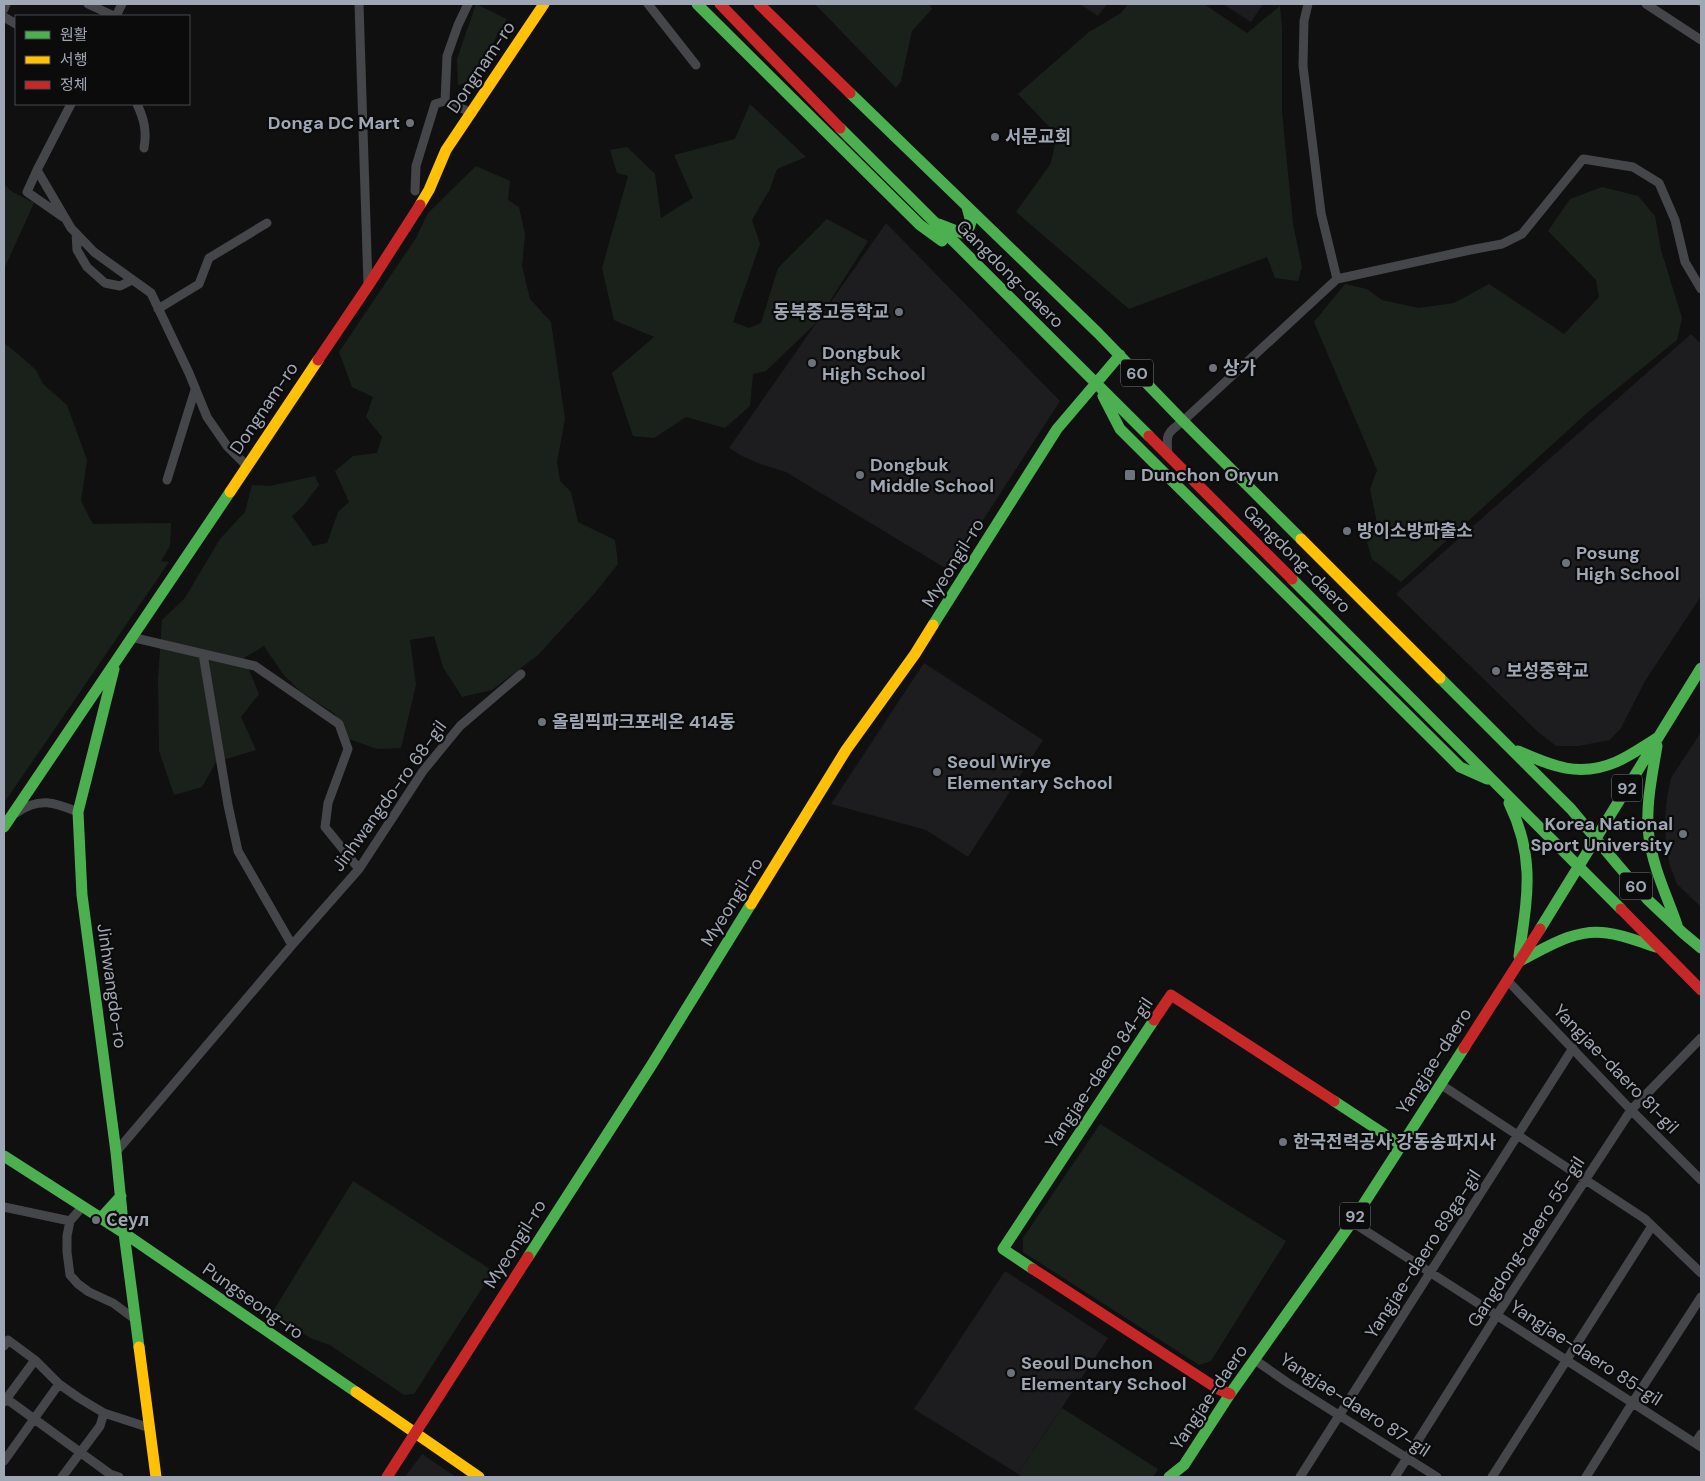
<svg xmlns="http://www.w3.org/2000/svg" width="1705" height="1481" font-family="'DM Sans','Noto Sans KR',sans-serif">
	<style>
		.built { fill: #1d1d20 }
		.green { fill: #1a211b }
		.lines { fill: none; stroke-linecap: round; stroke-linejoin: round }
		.stream { stroke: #232c33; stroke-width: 2.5 }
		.street { stroke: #45464a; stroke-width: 9 }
		.fast { stroke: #4caf50; stroke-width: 11 }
		.slow { stroke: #ffc107; stroke-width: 11 }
		.jam { stroke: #c62828; stroke-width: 11 }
		.poi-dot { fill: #6e727b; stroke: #0b0b0c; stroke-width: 2 }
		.labels { text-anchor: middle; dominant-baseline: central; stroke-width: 4.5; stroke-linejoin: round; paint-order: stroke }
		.shield { fill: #0b0b0c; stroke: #737882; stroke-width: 1 }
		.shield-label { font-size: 16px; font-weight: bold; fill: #a0a7b4 }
		.street-label { font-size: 18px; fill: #a0a7b4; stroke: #0b0b0c }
		.poi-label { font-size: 18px; font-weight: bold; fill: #a0a7b4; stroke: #0b0b0c; text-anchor: start }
	</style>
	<rect width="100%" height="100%" fill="#101011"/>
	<path class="built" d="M1080 4H1107L1098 16Z
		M1223 4H1263L1251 22Z
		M886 223 1060 401 950 571 786 472 760 464 742 456 729 448Z
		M1691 334 1701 344V596L1645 681 1621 728 1610 740 1579 746H1556L1538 732 1396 594Z
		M924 663 1043 740 968 857 926 830 831 804Z
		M1701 732V907L1677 884 1670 866 1666 848 1665 819 1667 798 1671 778Z
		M1005 1271 1108 1338 1018 1474 914 1409Z
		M422 1454 456 1477H405Z"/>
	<path class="green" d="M476 4 507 19 470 82 458 85 457 59Z
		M815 4H929L932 9 912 31 901 81 896 88Z
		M1128 4H1204L1247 33 1280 6 1282 28V112L1293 224 1302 267 1298 281 1275 278 1267 257 1129 309 1016 212 1051 163 1057 135 1018 94 1089 32 1121 13Z
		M750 104 806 157 777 169 770 189 752 220 760 244 733 322 749 328 761 323 778 268 827 219 868 241 816 323 766 371 753 374 750 406 725 428 686 417 654 438 633 436 612 373 654 337 614 320 602 268 628 176 617 173 610 150 627 147 655 174 661 218 693 198 674 155 735 139Z
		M476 166 510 181 508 200 519 207 525 234 522 266 530 299 551 322 565 419 557 462 560 481 571 492 578 522 615 540 618 564 595 593 538 655 492 690 462 697 443 667 434 636 410 640 416 685 401 748 377 749 349 739 335 714 301 692 283 674 264 646 244 658 259 694 241 717 256 750 216 762 202 787 174 795 159 751 158 679 162 620 185 598 220 539 245 512 252 485 270 486 315 476 319 485 303 506 292 516 313 546 327 543 338 512 349 502 335 471 353 456 377 453 382 437 366 417 373 397 352 387 339 352 416 238 428 213Z
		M4 184 11 191 34 203 4 269Z
		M1602 187 1638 196 1655 216 1661 250 1682 318 1677 340 1588 412 1401 582 1372 559 1366 539 1377 523 1370 489 1377 470 1314 322 1345 284 1367 289 1382 300 1418 308 1454 303 1489 284 1564 334 1599 297 1596 280 1548 231 1570 199Z
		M4 343 19 355 36 370 43 384 67 405 87 460 81 501 93 524 171 523 170 546 161 561 169 562 4 803Z
		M1100 1124 1286 1241 1211 1361 1199 1365 1023 1252V1238Z
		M353 1181 493 1271 414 1394 404 1395 330 1345 310 1338 272 1313Z
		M1062 1408 1158 1469 1153 1477H1023L1018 1474Z"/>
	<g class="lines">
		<path class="stream" d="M1698 4 1701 6"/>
		<path class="street" d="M88 4 114 16
			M359 4 368 285
			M648 4 696 65
			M1646 4 1701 40
			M4 9 6 4
			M116 16 122 4
			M4 17 16 24
			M445 101 447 56 458 25 468 4
			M71 104 37 170 71 228 94 252 151 293 189 373 207 417 227 446 246 465
			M137 104C144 119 147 131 144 148
			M37 170 27 192 63 217
			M415 191 416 166 435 104 445 101 472 113
			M76 233 77 250 87 267 105 283 120 286 132 280
			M1337 279 1470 250 1502 244 1522 234 1583 159 1633 167 1659 183 1675 220 1685 262 1701 289
			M158 309 199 284 209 258 267 223
			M1168 455C1166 434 1166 434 1183 421L1337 279 1321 213 1303 66 1304 21 1308 4
			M167 480 195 390
			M131 637 255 666 339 724 348 749 328 803 325 827 359 869
			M203 654 228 805 238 851 292 945
			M16 813C39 797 54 802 78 812
			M1507 980 1631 1110 1701 1180
			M1440 1084 1645 1219 1701 1273
			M116 1152 292 945 359 869 423 771 460 726 521 674
			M4 1207 70 1221 82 1207
			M70 1221 67 1236V1252L70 1275 78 1284 89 1292 113 1303 136 1320
			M1352 1222 1701 1447
			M4 1346 8 1340 35 1360 59 1384 79 1398 104 1413 150 1428
			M1255 1360 1288 1383 1437 1477
			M4 1397 110 1474 119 1477
			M4 1402 35 1360
			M1695 1443 1701 1434
			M4 1461 59 1384
			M62 1477 100 1426 104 1413
			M1300 1477 1573 1048
			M1395 1477 1497 1315 1631 1110 1701 1038
			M1492 1477 1652 1226
			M1586 1477 1633 1402 1701 1297"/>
		<path class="fast" d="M697 4 920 225 942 241
			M850 93 1098 333 1183 421 1301 539
			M840 128 1149 436
			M939 224 962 233 969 228 971 222 967 207
			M1103 396 1120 429 1460 767 1487 779
			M1292 579 1621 909
			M933 625 1057 429 1120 355
			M114 669 78 812 82 895 116 1152 124 1233 139 1347
			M1440 678 1571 809 1617 864 1648 900 1683 933 1701 948
			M1657 746C1652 776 1645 807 1649 837 1653 868 1667 896 1677 925
			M1518 751C1552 766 1579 778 1616 762 1630 756 1644 746 1657 738
			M1509 803C1536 858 1527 898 1519 956
			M4 827 230 492
			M1540 929 1701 668
			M1520 961C1547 947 1575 928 1607 933 1624 935 1640 942 1656 947
			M1334 1101 1401 1145
			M4 1156 124 1233 356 1392
			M101 1218 121 1196
			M528 1257 651 1066 751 904
			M1033 1269 1003 1249 1154 1020
			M1169 1477 1184 1465 1230 1394 1352 1222 1464 1048"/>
		<path class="slow" d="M420 205 429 190 446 150 544 4
			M230 492 318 360
			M1301 539 1440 678
			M751 904 846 750 915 654 933 625
			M139 1347 156 1477
			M356 1392 479 1477"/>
		<path class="jam" d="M720 4 840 128
			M759 4 850 93
			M318 360 368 286 420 205
			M1149 436 1292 579
			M1621 909 1701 990
			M1154 1020 1171 995 1334 1101
			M1464 1048 1540 929
			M1033 1269 1218 1389 1230 1394
			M387 1477 528 1257"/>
	</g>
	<g class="poi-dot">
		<circle cx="410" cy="123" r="5"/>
		<circle cx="995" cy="137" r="5"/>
		<circle cx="899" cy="312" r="5"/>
		<circle cx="812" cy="363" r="5"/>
		<circle cx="1213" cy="368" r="5"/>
		<circle cx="860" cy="475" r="5"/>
		<rect x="1124" y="469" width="12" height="12" rx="2.5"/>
		<circle cx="1347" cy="531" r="5"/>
		<circle cx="1566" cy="563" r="5"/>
		<circle cx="1496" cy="671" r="5"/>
		<circle cx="542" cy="722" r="5"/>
		<circle cx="937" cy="772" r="5"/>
		<circle cx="1683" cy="834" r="5"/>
		<circle cx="1283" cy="1142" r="5"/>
		<circle cx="96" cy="1220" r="5"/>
		<circle cx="1011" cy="1373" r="5"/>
	</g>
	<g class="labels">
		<g class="shield">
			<rect x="1121" y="359.5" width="32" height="27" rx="4"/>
			<rect x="1612" y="774.5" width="30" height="27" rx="4"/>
			<rect x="1620" y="872.5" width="32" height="27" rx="4"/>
			<rect x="1340" y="1202.5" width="30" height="27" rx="4"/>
		</g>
		<g class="shield-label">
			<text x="1137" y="373">60</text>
			<text x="1627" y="788">92</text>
			<text x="1636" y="886">60</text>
			<text x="1355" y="1216">92</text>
		</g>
		<g class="street-label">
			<text transform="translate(481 67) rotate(-56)">Dongnam-ro</text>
			<text transform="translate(1010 274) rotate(45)">Gangdong-daero</text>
			<text transform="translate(264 408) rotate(-56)">Dongnam-ro</text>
			<text transform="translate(1297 559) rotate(45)">Gangdong-daero</text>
			<text transform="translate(953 563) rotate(-58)">Myeongil-ro</text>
			<text transform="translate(389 796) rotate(-54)">Jinhwangdo-ro 68-gil</text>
			<text transform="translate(732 902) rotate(-58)">Myeongil-ro</text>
			<text transform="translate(112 986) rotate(82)">Jinhwangdo-ro</text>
			<text transform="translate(1434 1061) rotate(-57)">Yangjae-daero</text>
			<text transform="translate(1616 1069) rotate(46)">Yangjae-daero 81-gil</text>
			<text transform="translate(1099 1073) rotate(-56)">Yangjae-daero 84-gil</text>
			<text transform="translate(1526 1242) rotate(-57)">Gangdong-daero 55-gil</text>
			<text transform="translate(515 1244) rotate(-58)">Myeongil-ro</text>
			<text transform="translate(1423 1254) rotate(-57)">Yangjae-daero 89ga-gil</text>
			<text transform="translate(253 1301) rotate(35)">Pungseong-ro</text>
			<text transform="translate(1586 1353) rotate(33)">Yangjae-daero 85-gil</text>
			<text transform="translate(1209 1397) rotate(-56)">Yangjae-daero</text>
			<text transform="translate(1355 1405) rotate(33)">Yangjae-daero 87-gil</text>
		</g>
		<g class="poi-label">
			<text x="400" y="123" text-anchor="end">Donga DC Mart</text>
			<text x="1005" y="137">서문교회</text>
			<text x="889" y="312" text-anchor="end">동북중고등학교</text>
			<text x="822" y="353">Dongbuk<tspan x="822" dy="21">High School</tspan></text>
			<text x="1223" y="368">상가</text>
			<text x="870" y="465">Dongbuk<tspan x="870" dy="21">Middle School</tspan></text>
			<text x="1141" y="475">Dunchon Oryun</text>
			<text x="1357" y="531">방이소방파출소</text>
			<text x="1576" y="553">Posung<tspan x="1576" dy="21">High School</tspan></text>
			<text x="1506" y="671">보성중학교</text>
			<text x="552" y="722">올림픽파크포레온 414동</text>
			<text x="947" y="762">Seoul Wirye<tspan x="947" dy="21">Elementary School</tspan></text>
			<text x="1673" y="824" text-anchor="end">Korea National<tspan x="1673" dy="21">Sport University</tspan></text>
			<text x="1293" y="1142">한국전력공사 강동송파지사</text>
			<text x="106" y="1220">Сеул</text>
			<text x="1021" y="1363">Seoul Dunchon<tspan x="1021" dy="21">Elementary School</tspan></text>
		</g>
	</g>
	<rect width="1705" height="1481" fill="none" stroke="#a0a7b4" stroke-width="10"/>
	<rect x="15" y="15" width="175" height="90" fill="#0b0b0c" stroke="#47494f"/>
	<rect x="25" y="31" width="25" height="8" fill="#4caf50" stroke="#47494f"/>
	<text x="60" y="40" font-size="15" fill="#a0a7b4">원활</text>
	<rect x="25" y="56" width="25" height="8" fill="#ffc107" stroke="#47494f"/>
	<text x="60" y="65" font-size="15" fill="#a0a7b4">서행</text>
	<rect x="25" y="81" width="25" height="8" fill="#c62828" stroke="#47494f"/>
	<text x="60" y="90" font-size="15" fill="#a0a7b4">정체</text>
</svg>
